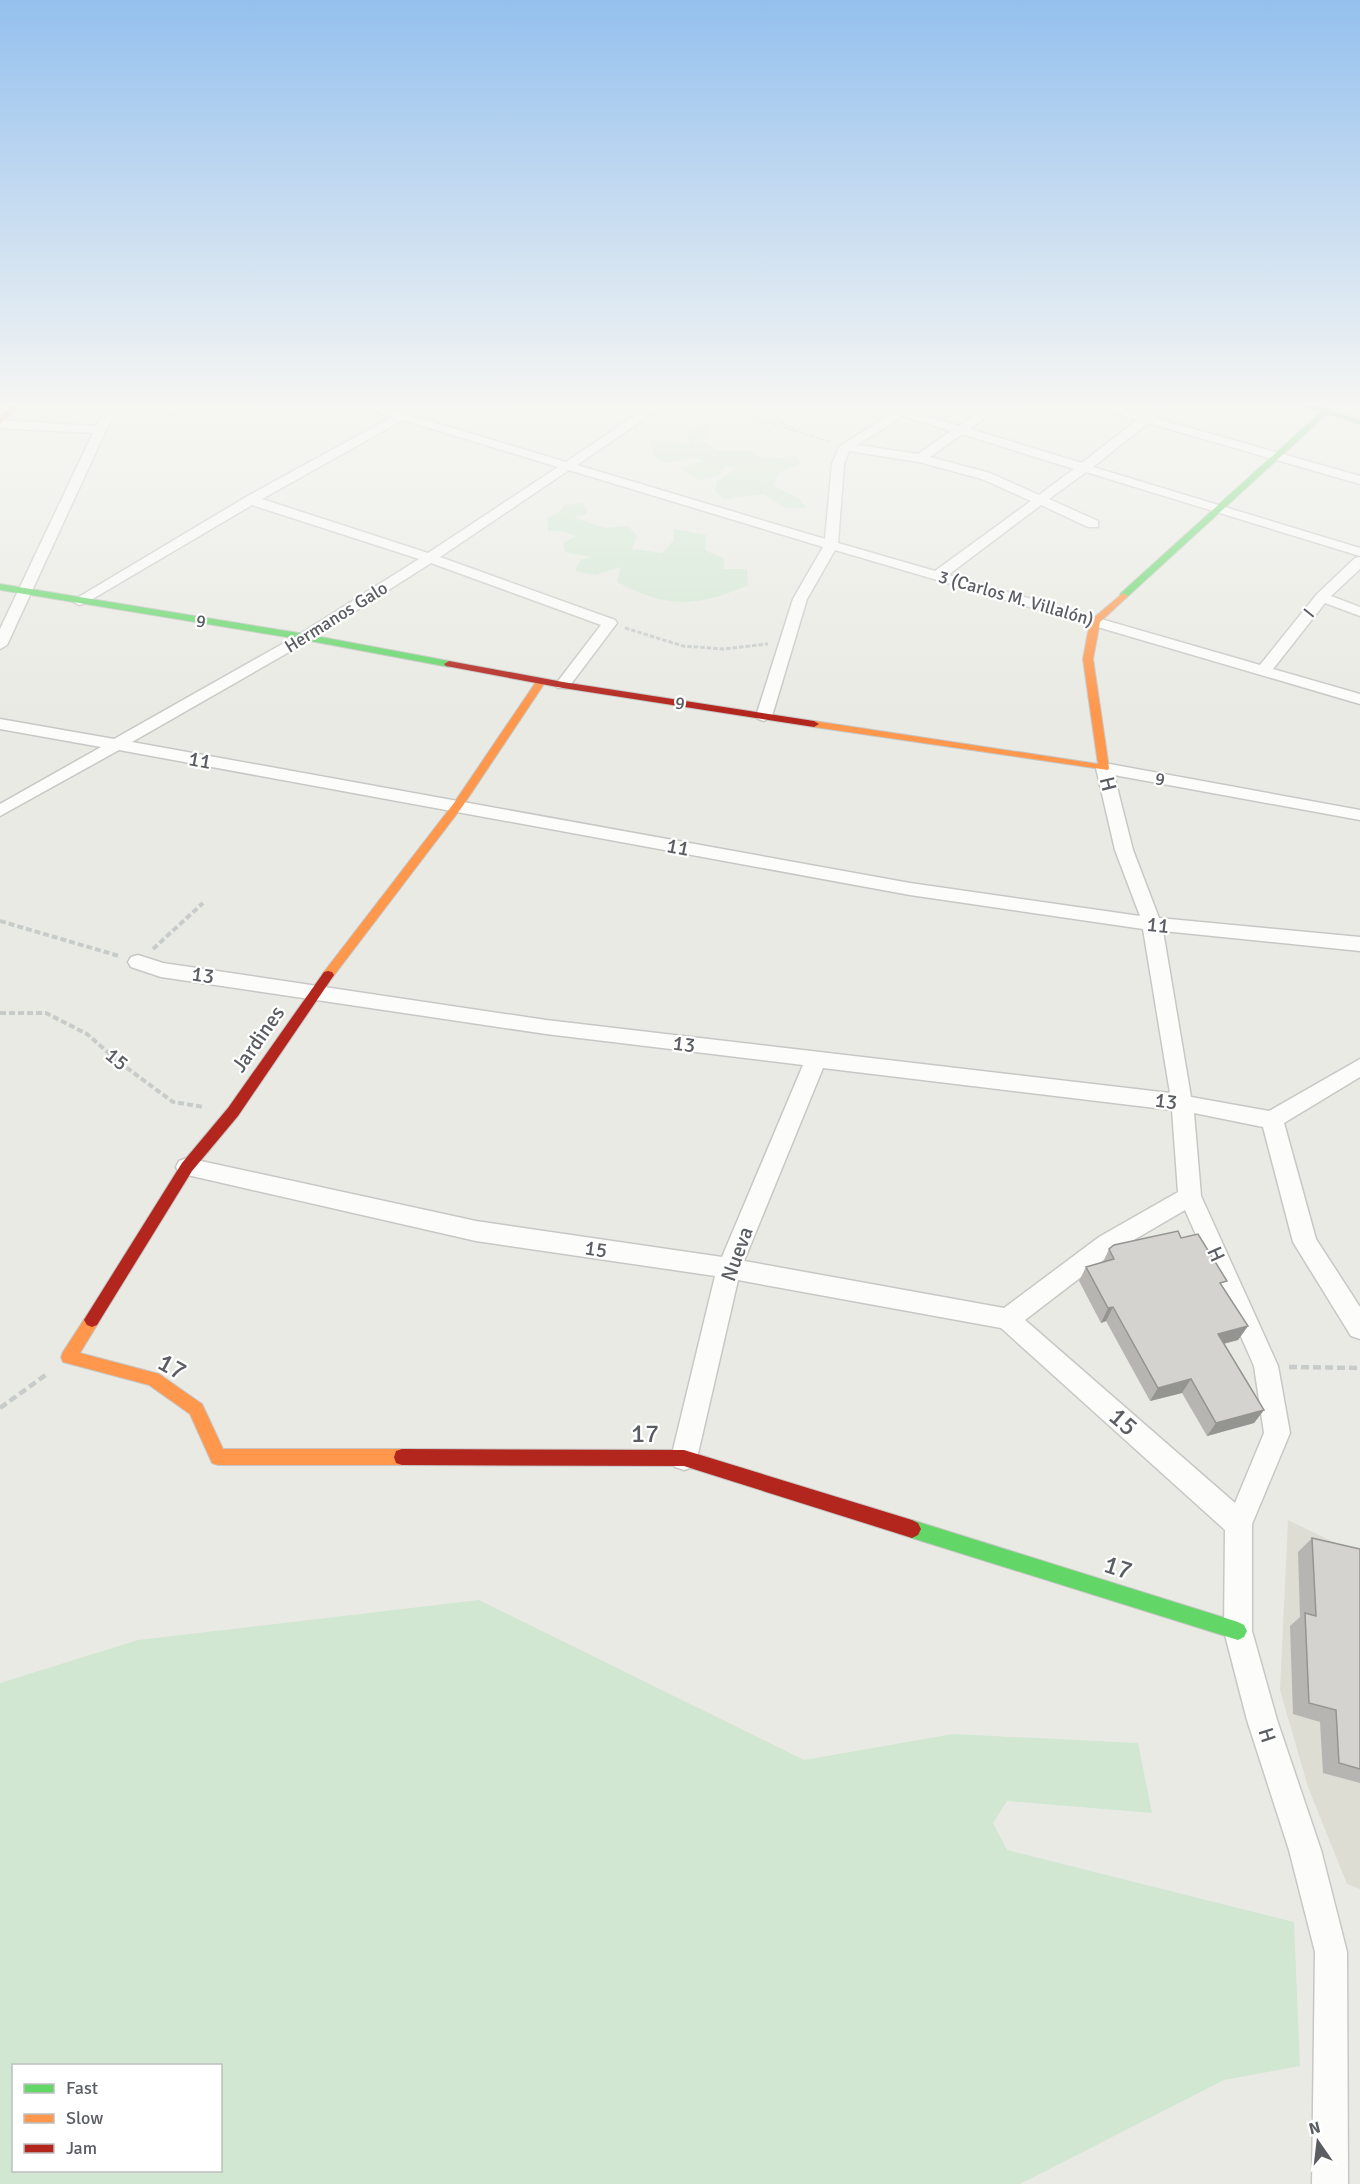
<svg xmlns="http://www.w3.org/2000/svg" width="1360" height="2184" font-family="Signika,sans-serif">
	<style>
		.education { fill: #deddd3 }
		.green { fill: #d1e7d2; fill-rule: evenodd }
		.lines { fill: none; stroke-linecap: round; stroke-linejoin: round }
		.street-casing { stroke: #c7c8c6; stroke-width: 3 }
		.fast-casing { stroke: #c5c6c5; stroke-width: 2 }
		.slow-casing { stroke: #c5c6c5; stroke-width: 2 }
		.jam-casing { stroke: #c5c6c5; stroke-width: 2 }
		.path-far3 { stroke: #c7ccca; stroke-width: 2; stroke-dasharray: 4 1.5; stroke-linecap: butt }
		.path-far2 { stroke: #c7ccca; stroke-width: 3; stroke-dasharray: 4.5 2; stroke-linecap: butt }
		.path-far1 { stroke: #c7ccca; stroke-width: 4; stroke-dasharray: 6 3; stroke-linecap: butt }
		.path { stroke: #c7ccca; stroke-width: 4.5; stroke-dasharray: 8 4; stroke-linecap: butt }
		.street { fill: #fcfcfb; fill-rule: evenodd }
		.fast { fill: #63d668; fill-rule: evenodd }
		.slow { fill: #ff974d; fill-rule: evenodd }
		.jam { fill: #b3261e; fill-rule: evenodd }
		.wall { fill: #b6b5b2 }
		.shaded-wall { fill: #949491 }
		.building { fill: #d4d3cf; stroke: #949491; stroke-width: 1.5 }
		.labels { text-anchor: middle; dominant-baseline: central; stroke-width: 4.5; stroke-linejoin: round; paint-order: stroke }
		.far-street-label { font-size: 18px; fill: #5a5d62; stroke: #fff }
		.street-label { font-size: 21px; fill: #5a5d62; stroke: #fff }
		.near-street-label { font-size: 26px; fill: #5a5d62; stroke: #fff }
	</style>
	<rect width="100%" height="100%" fill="#eaeae4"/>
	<path class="education" d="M1288 1520 1360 1555V1889L1347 1884 1308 1787 1280 1690Z"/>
	<path class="green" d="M702 422 713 426 702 441 717 450H747L765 459 796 456 800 463 778 474 774 486 800 499 806 508H785L764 494C750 496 739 495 725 500L715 491 717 481 736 469 726 465 719 476 697 480 680 467 703 462 694 456C673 463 651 471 651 440H664L690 446 688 437Z
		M581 503 587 509V514L573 517 605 528 628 526 637 536 632 549 662 553 674 540V529L706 535 705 550 724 559 723 569H747L748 585C697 608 666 608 617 582L621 567 595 575 575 571 580 560 591 557 565 552 563 543 576 536 561 531H548V518L559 512 566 505Z
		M479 1600 804 1760 953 1734 1138 1743 1152 1813 1007 1801 993 1823 1007 1850 1294 1922 1300 2066 1224 2080 1020 2184H0V1683L138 1640ZM14 2066H220V2170H14Z"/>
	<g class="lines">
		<defs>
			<path id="street" d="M110 404H122L106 430 7 645 0 649V629L93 433 0 428V420L96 426Z
				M173 404H188L173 412H165V408Z
				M355 404H373L401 412 415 404H430L412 416 566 462 652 404H666L577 465 825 539 832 464 839 447 906 404 917 406 911 411 959 426 990 404H1004L970 429 1082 463 1137 420 1087 404H1106L1144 415 1158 404H1171L1155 418 1360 476V484L1148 423 1093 467 1360 548V556L1086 472 1049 499 1098 521V527H1088L1041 505 948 575 1260 665 1317 594 1355 558 1360 557V569L1331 596 1360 607V616L1325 603 1273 669 1360 694V704L835 550 807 599 772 716 764 721 758 719 756 716 793 599 823 547 569 470 440 557 615 620 617 623 568 688H558L555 685 601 625 431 563 310 640 132 742 910 883 1140 916 1115 850 1096 768 1098 764 1104 763 1360 810V820L1114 775 1133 850 1159 918 1360 937V951L1163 931 1191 1097 1269 1111 1360 1059V1077L1284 1123 1316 1239 1360 1307V1339L1351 1336 1293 1242 1263 1127 1194 1113 1201 1196 1278 1366 1290 1433 1252 1524V1631L1277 1720 1321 1850 1347 1952 1348 2184H1312L1315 1952 1289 1850 1247 1720 1224 1631 1225 1530 1001 1328 738 1280 697 1458 693 1467 684 1470 675 1467 671 1458 715 1276 476 1241 179 1173 176 1167 179 1161 187 1158 476 1221 722 1257 803 1065 546 1034 161 977 131 967 128 962 131 957 138 955 163 963 546 1020 1170 1093 1143 929 910 895 119 750 0 816V804L101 747 0 729V719L114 739 300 634 419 559 252 505 84 604 79 605 72 601 246 497 392 417ZM903 416 951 431 918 454 857 445ZM403 420 558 467 428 553 262 499ZM962 434 1074 469 1039 495 990 473 930 457ZM849 451 919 462 982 479 1031 501 935 571 838 543 844 464ZM823 1068 1172 1110 1178 1192 1099 1237 1004 1308 744 1261ZM1185 1210 1254 1366 1264 1433 1235 1503 1025 1320 1115 1251Z"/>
			<path id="fast" d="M1303 404H1311L1360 420V424L1327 414 1126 598H1120V594L1321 412 1303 407Z
				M0 584 305 634 449 661 454 664 449 667 305 640 0 590Z
				M912 1520 1238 1622 1244 1625 1247 1631 1244 1637 1238 1640 912 1538 906 1535 903 1529 906 1523Z"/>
			<path id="slow" d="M13 404H21L0 424V418Z
				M1123 593 1128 596 1126 598 1100 622 1093 659 1109 768 1108 770 814 727 809 724 814 721 1098 764 1083 659 1090 621Z
				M541 678 546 681 462 807 332 978H324L322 975 324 972 454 803 538 679Z
				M92 1313 97 1315 100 1320 80 1353 159 1374 202 1404 223 1449H402L408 1451 410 1457 408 1463 402 1465H218L212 1463 190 1414 149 1385 63 1362 61 1357 63 1352 87 1315Z"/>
			<path id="jam" d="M449 661 563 682 814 721 819 724 814 727 563 688 446 666 444 664Z
				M328 971 332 972 334 975 332 978 238 1116 192 1171 97 1325 92 1327 87 1325 84 1320 87 1315 182 1163 228 1108 324 972Z
				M402 1449 684 1450 912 1520 918 1523 921 1529 918 1535 912 1538 684 1466 402 1465 396 1463 394 1457 396 1451Z"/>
		</defs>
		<use href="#street" class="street-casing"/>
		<use href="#fast" class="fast-casing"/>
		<use href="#slow" class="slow-casing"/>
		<use href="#jam" class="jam-casing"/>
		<path class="path-far3" d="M710 404 830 442
			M784 404 774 411 778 420 794 430"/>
		<path class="path-far2" d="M625 628 683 646 724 649 768 644"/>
		<path class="path-far1" d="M0 921 119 956
			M153 949 203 903
			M0 1013H46L87 1034 119 1062 173 1102 204 1107"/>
		<path class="path" d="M1289 1367 1360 1368
			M0 1408 47 1374"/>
		<use href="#street" class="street"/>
		<use href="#fast" class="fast"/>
		<use href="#slow" class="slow"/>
		<use href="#jam" class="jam"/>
	</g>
	<path class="wall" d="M1181 1238 1223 1287 1248 1326 1238 1340 1224 1344 1264 1410 1254 1423 1207 1436 1182 1393 1150 1401 1106 1321 1101 1323 1079 1281 1086 1267 1103 1262 1109 1249Z
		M1312 1538 1360 1549V1783L1323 1773 1320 1722 1293 1714 1290 1626 1300 1617 1298 1552Z"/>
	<path class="shaded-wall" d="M1113 1307 1106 1321 1101 1323 1108 1308Z
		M1248 1326 1238 1340 1209 1347 1218 1334Z
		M1191 1379 1182 1393 1150 1401 1158 1388Z
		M1264 1410 1254 1423 1207 1436 1216 1423Z"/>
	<path class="building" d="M1178 1231 1181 1238 1198 1234 1227 1281 1220 1283 1248 1326 1218 1334 1264 1410 1216 1423 1191 1379 1158 1388 1113 1307 1108 1308 1086 1267 1114 1259 1109 1249 1114 1245Z
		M1312 1538 1360 1549V1769L1339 1763 1336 1710 1309 1703 1305 1613 1316 1616Z"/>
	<linearGradient id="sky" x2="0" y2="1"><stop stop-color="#94c0ee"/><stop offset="0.57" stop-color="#f6f6f3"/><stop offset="1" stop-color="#f6f6f3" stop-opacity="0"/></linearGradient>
	<rect width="1360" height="710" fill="url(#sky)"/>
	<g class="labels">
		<g class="far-street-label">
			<text transform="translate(1016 598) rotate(16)">3 (Carlos M. Villalón)</text>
			<text transform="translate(1309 613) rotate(-52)">I</text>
			<text transform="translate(336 617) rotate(-32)">Hermanos Galo</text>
			<text transform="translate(201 621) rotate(9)">9</text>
			<text transform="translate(680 703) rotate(9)">9</text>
			<text transform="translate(1160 779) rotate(10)">9</text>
		</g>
		<g class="street-label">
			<text transform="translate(200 760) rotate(10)">11</text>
			<text transform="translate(1108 784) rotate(76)">H</text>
			<text transform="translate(678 847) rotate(11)">11</text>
			<text transform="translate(1158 925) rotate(6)">11</text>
			<text transform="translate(203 975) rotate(8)">13</text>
			<text transform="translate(258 1039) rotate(-55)">Jardines</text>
			<text transform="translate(684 1044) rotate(7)">13</text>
			<text transform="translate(117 1059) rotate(39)">15</text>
			<text transform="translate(1166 1101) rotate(7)">13</text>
			<text transform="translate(596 1249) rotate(8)">15</text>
			<text transform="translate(737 1254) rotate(-70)">Nueva</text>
			<text transform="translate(1216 1254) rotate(66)">H</text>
			<text transform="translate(1267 1735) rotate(72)">H</text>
		</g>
		<g class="near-street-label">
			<text transform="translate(172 1367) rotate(29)">17</text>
			<text transform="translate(1123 1422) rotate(41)">15</text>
			<text x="645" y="1434">17</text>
			<text transform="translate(1118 1568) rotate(18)">17</text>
		</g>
	</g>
	<rect x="12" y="2064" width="210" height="108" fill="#ffffff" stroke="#bdbec0" stroke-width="1.5"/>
	<rect x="24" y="2084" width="30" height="9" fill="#63d668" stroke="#bdbec0" stroke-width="1.5"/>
	<text x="66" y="2094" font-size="18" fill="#5a5d62">Fast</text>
	<rect x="24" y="2114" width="30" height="9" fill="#ff974d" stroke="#bdbec0" stroke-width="1.5"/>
	<text x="66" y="2124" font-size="18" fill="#5a5d62">Slow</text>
	<rect x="24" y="2144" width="30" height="9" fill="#b3261e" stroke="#bdbec0" stroke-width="1.5"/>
	<text x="66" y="2154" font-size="18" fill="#5a5d62">Jam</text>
	<g transform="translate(1318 2142) rotate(346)" stroke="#ffffff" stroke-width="4.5" paint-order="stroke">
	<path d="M0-4.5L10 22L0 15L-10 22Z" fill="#5a5d62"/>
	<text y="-9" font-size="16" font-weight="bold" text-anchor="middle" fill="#5a5d62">N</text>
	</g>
</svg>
